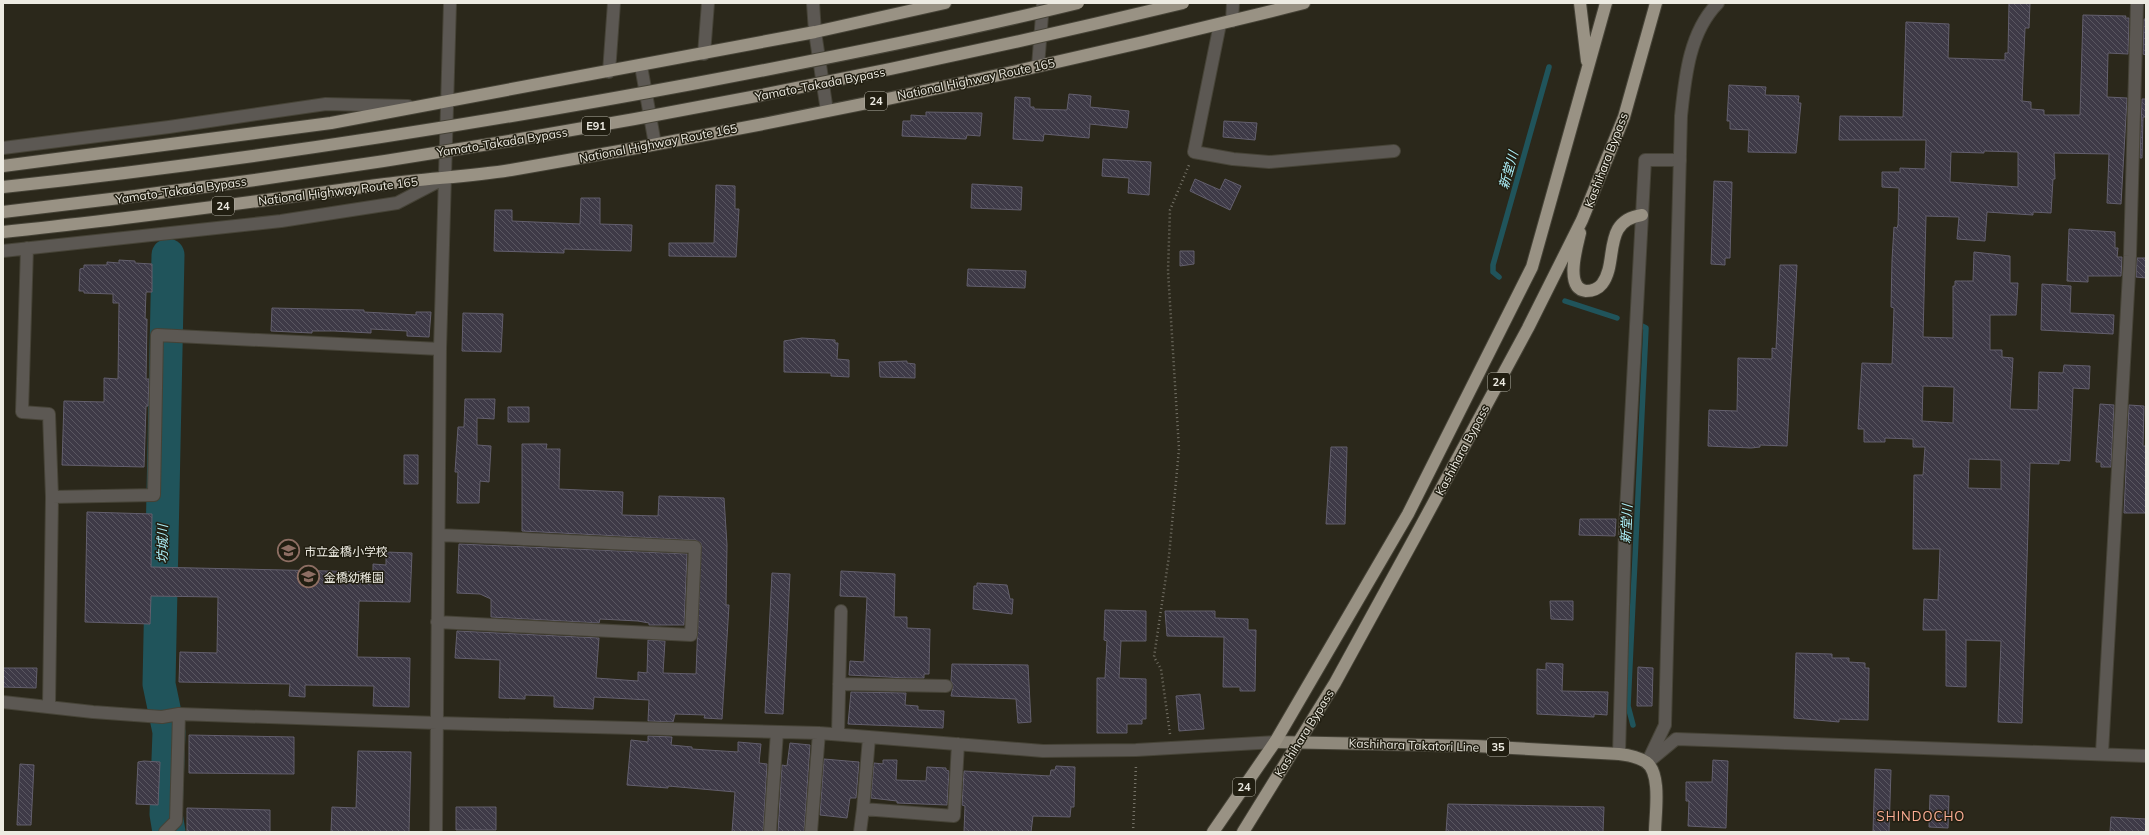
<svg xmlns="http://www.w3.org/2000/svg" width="2149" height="835" font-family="Mulish,'Noto Sans JP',sans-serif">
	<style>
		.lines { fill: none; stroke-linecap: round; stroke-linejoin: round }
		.stream { stroke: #20545b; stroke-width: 5.5 }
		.river { stroke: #20545b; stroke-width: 33 }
		.building { fill: url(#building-back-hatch); stroke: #635f6d; fill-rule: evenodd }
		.minor-casing { stroke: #464337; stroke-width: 14 }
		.tertiary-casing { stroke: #464337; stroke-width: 14 }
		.primary-casing { stroke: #464337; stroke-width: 14 }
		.trunk-casing { stroke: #464337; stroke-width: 14 }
		.path { stroke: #767368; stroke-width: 2.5; stroke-dasharray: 1 3; stroke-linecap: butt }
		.minor { stroke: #5c5853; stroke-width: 12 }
		.tertiary { stroke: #5c5853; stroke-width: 12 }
		.primary { stroke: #8f897c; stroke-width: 12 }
		.trunk { stroke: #999284; stroke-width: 12 }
		.trunk-bridge-casing { stroke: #464337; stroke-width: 14; stroke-linecap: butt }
		.trunk-bridge { stroke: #999284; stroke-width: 12 }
		.labels { text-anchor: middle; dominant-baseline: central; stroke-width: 3; stroke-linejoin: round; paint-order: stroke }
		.shield { fill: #211e11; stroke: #b0aea3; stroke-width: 1 }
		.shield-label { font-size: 11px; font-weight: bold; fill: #edebe2 }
		.street-label { font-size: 12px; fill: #edebe2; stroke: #211e11 }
		.poi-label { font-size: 12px; fill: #edebe2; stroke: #211e11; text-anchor: start }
		.water-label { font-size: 13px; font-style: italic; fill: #aef1fb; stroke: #211e11 }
		.neighbourhood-label { font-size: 13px; letter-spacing: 1px; fill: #feaf95; stroke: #211e11 }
	</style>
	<defs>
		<pattern id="building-back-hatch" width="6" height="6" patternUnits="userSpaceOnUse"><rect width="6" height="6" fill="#3e3a47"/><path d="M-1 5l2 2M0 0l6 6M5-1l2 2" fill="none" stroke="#5a5761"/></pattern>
	</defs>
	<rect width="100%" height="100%" fill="#2b281b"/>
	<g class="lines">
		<path class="stream" d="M1499 277 1493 272V265L1549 67
			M1565 301 1617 318
			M1633 725 1628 706 1646 328 1642 326"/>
		<path class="river" d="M168 255 159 684 169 732 166 814 169 832"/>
	</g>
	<path class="building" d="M2009 3H2030L2029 28H2025L2022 101 2031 102V109L2044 110V115H2080L2083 15 2126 16 2125 18H2129L2128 54 2108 53 2107 97 2127 98 2121 204 2107 203 2109 154 2054 153 2055 179H2053L2051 213 2033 212V215L1987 212 1985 241 1957 239 1959 217 1926 216 1923 337 1953 338V286H1955V281H1973L1974 252 2010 256V283H2018L2016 315H1990V350H2002V357L2013 358 2010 409 2038 410 2039 372 2063 373 2064 365 2090 366 2089 389 2073 388 2070 461 2059 460V464L2030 463 2022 723 1998 722 2001 641 1966 640V687L1946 686V630H1923L1924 599 1938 600 1940 549H1913L1914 475H1923L1925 447H1913V439L1885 438V442H1864V429H1858L1862 363 1892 364 1894 308 1891 307 1892 260 1894 227 1897 228 1898 225 1899 188 1882 187V172H1900V168L1925 169 1926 140H1839L1840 116 1903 117 1906 22 1949 24 1948 58 2005 60V53H2008ZM1984 151 2018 152V187L1950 182 1951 152 1984 153ZM1923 386 1954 387 1953 423 1922 421ZM1969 459 2001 460V489L1968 488Z
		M2144 19H2146V55L2143 54Z
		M1729 85 1766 87 1765 95 1799 96 1798 103H1801L1796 153 1748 152 1749 130 1730 129V121H1727Z
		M1069 94 1091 96 1090 107 1129 111 1127 128 1090 124 1089 138 1044 134 1043 141 1013 139 1015 97 1030 98V107H1034V109L1067 110Z
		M2142 99H2146V117H2143L2142 158H2140Z
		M926 112 982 113 980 136 967 135 966 139 902 136 903 121H911V115L926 116Z
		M1224 121 1257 123 1255 140 1223 137Z
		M1103 159 1151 162 1149 195 1128 193 1129 178 1102 176Z
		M1195 179 1220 190 1225 179 1241 186 1230 210 1190 191Z
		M1714 181 1732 182 1730 258H1725V265L1711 264Z
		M972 184 1022 187 1021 210 971 208Z
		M716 185 735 186V209H739L736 257 669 256V243H714Z
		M581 198H600V224L632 225 631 251 564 249V253L494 251 495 210H512V221L580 224Z
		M2069 229 2115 232V248H2118L2117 257H2122L2121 276H2088V282L2067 281Z
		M1180 251H1194V264L1180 266Z
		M2137 258H2146V278L2136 277Z
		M119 260 135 261V263L152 264V292H146L145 319H147L146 379H149L148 406H146L144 467 62 465 64 401 104 402V378L118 379 119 303H113V294L84 293V291H79L80 269 84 268V265H107V262L119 263Z
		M1780 265H1797L1787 446 1760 445V447L1751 448 1708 446 1709 410 1737 411 1738 358 1772 359V348L1776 349Z
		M968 269 1026 271 1025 288 967 286Z
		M2042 284 2071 286 2070 313 2114 315 2113 334 2041 330Z
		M272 308 364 310V312L383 313 416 315V312H431L429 337 407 336V331L371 329V333L334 331H312V333L271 331Z
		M463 313 503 314 501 352 462 351Z
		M802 338 835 340V343H838L837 359 849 360V377L831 376V373L784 372V341Z
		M907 361V363L915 364V378L880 377 879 362Z
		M465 399H495L494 419 477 418V445L491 446 489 482 480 481 479 503H457L458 472H455L458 427H464Z
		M2100 404 2114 405 2111 467H2101V462H2096Z
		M2129 405 2144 406 2143 446H2146V513H2124Z
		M508 407H529V422H508Z
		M522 444H547L546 449H560L559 489 623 492 622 515 658 516 659 496 724 498 727 545 726 605H729L722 719 704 718 705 715 675 714 673 722 648 721 649 700 594 697 593 709 554 707V696L525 695V699L499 698 500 660 455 658 457 631 599 638 596 678 638 681V672L647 673 648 640 665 641 663 673 696 674 701 543 695 540 522 531Z
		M1331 447H1347L1345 524H1326Z
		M404 455H418V484H404Z
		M87 512 152 514 151 567 373 572V564L386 565V552L412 553 410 602 359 601 357 657 410 658 409 707 373 706 374 686 305 685V697L289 696 290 684 179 682 180 652 217 653 218 597 151 596 150 624 85 622Z
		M1580 519H1616L1615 536 1579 535Z
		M459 544 687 554 684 625H649V623L638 621 600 619 599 623 491 617V599L480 594 457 593Z
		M841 571 895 574 894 617H907V628L930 629 929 674H924V678H907L849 675 850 661 864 662 867 597 840 596Z
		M772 573 790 574 783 714 765 713Z
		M977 583 1007 585 1010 599H1013L1012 614 973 609 974 586H977Z
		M1550 601H1573V620L1551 619Z
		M1105 610 1146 611V641H1121L1119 678 1146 679V719H1142V724H1127V733H1097V678H1105L1107 641 1104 640Z
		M1165 611H1215V618L1248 619V630H1256L1255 691H1240V687H1223L1224 637 1167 636Z
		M1796 653 1832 654V658H1849V662L1865 663V668H1869L1868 720 1839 719V722L1794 718Z
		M1546 663 1563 664 1562 691 1608 692 1607 715 1594 714V717L1537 714V669L1546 670Z
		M952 664 1028 665 1031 722 1018 723 1016 699 951 696 953 687 951 681Z
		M1638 667 1653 668 1652 706H1637Z
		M3 668H37L36 688 3 687Z
		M851 692 906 693 905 705 918 706V710L944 711 943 728 848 724Z
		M1200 694 1204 729 1179 731 1176 696Z
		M189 735 294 737V774L189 773Z
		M648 736 672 737 671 745 692 747V749L738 752V742L761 744 759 763 767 764 763 832H732L735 792 668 786V788L627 785 631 740 648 742Z
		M790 743 810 745 804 832H778L782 765 787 766Z
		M358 751 411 752 409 832H331L332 807 356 808Z
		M824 759 859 762 856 798H850L847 818 820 815Z
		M883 760H897L896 780 926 781 927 767 946 768V770L949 771 947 805 897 803V801L871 798 874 763 883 764Z
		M1713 760 1728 761 1726 828 1688 826 1689 801H1686V782H1712Z
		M144 761 160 762 158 805 136 804 138 762Z
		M20 764 34 765 31 825H17Z
		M1056 766 1075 767 1074 807H1071L1070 817 1033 816 1031 832H964L965 806 962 805 964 771 1050 776 1051 770H1055Z
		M1875 769 1891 770 1889 832H1873Z
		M1930 795 1949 796 1948 828 1929 827Z
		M1448 804 1604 807 1603 832H1446Z
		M456 807H496V830H456Z
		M187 808 270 810V832H187Z
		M2111 817 2146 819V832H2110Z"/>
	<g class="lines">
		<defs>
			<path id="minor" d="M813 3 815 32 827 111
				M1232 21 1233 3
				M1220 24 1194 152 1233 159 1269 162 1394 151
				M704 54 708 3
				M641 66 655 144
				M1038 66 1043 3
				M609 72 614 3
				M3 148 169 127 326 104 408 106
				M27 248 22 412 49 414 52 497 49 706
				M3 251 281 221 397 203 443 179
				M52 497 154 495 157 335 440 349
				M437 622 691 635 695 547 439 535
				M839 684 946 686
				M3 702 93 712 162 717 179 714 437 723 819 733 1043 751 1136 750 1275 742
				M838 734 841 611
				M869 738 863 809 954 816 958 744
				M2102 753 2130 256 2137 3
				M1619 754 1625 529 1645 160H1680
				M1647 763 1676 739 2146 756
				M165 832 176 821 179 714
				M436 832 440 349 450 3
				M770 832 777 732
				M811 832 819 733
				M860 832 863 809"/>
			<path id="tertiary" d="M1647 763 1665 725 1681 116C1685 78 1689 32 1718 3"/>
			<path id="primary" d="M1275 742 1476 746 1619 754C1628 755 1638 757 1646 762 1662 773 1655 815 1655 832"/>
			<path id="trunk" d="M1580 3 1587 61
				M3 166 331 123 815 32 945 3
				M3 232C131 219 258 201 385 184 427 178 469 177 511 170 777 125 1042 69 1304 3
				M1580 233C1577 246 1564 289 1586 291 1592 291 1598 289 1602 284 1619 262 1601 221 1642 215
				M1213 832 1275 742 1408 514 1532 267 1606 3
				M1243 832 1335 683 1415 537 1528 328 1582 220 1624 117 1656 3"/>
		</defs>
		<use href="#minor" class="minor-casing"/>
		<use href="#tertiary" class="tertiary-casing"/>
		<use href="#primary" class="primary-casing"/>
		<use href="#trunk" class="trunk-casing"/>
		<path class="path" d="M1170 734 1161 669 1154 657 1169 556 1179 449 1168 271 1170 210 1189 165
			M1133 832 1136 765"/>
		<use href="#minor" class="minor"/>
		<use href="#tertiary" class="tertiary"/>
		<use href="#primary" class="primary"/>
		<use href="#trunk" class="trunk"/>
		<defs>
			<path id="trunk-bridge" d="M3 187C236 162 467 126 697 83 824 59 952 34 1078 3
				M3 212C400 167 794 97 1183 3"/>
		</defs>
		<use href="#trunk-bridge" class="trunk-bridge-casing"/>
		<use href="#trunk-bridge" class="trunk-bridge"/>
	</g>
	<defs>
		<symbol id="school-ring" viewBox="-11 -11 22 22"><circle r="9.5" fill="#211e11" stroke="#8d6e63" stroke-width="1.5"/><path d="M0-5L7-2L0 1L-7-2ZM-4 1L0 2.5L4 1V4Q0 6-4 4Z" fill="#8d6e63"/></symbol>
	</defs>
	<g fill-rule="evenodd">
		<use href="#school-ring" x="276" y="538" width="25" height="25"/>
		<use href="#school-ring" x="296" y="564" width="25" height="25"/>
	</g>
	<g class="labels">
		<g class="shield">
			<rect x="865" y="92" width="22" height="18" rx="3"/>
			<rect x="582" y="117" width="28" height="18" rx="3"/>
			<rect x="212" y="197" width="22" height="18" rx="3"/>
			<rect x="1488" y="373" width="22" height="18" rx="3"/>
			<rect x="1487" y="738" width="22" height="18" rx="3"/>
			<rect x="1233" y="778" width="22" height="18" rx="3"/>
		</g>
		<g class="shield-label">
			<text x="876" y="101">24</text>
			<text x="596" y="126">E91</text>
			<text x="223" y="206">24</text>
			<text x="1499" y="382">24</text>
			<text x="1498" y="747">35</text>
			<text x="1244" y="787">24</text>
		</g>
		<g class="street-label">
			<text transform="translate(976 79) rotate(-12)">National Highway Route 165</text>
			<text transform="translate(820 84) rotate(-11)">Yamato-Takada Bypass</text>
			<text transform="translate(502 142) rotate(-9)">Yamato-Takada Bypass</text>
			<text transform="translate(658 143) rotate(-11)">National Highway Route 165</text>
			<text transform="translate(1606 160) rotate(-69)">Kashihara Bypass</text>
			<text transform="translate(181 190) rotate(-8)">Yamato-Takada Bypass</text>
			<text transform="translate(338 191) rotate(-7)">National Highway Route 165</text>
			<text transform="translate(1462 450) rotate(-62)">Kashihara Bypass</text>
			<text transform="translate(1304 733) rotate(-58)">Kashihara Bypass</text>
			<text transform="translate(1414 745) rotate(2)">Kashihara Takatori Line</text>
		</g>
		<g class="poi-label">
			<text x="304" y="551">市立金橋小学校</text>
			<text x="324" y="577">金橋幼稚園</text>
		</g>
		<g class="water-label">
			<text transform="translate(1508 170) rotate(-74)">新堂川</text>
			<text transform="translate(1626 524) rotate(-87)">新堂川</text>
			<text transform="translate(162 544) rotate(-89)">坊城川</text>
		</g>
		<g class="neighbourhood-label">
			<text x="1921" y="816">SHINDOCHO</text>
		</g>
	</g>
	<rect width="2149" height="835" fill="none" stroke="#edebe2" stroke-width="8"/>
</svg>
